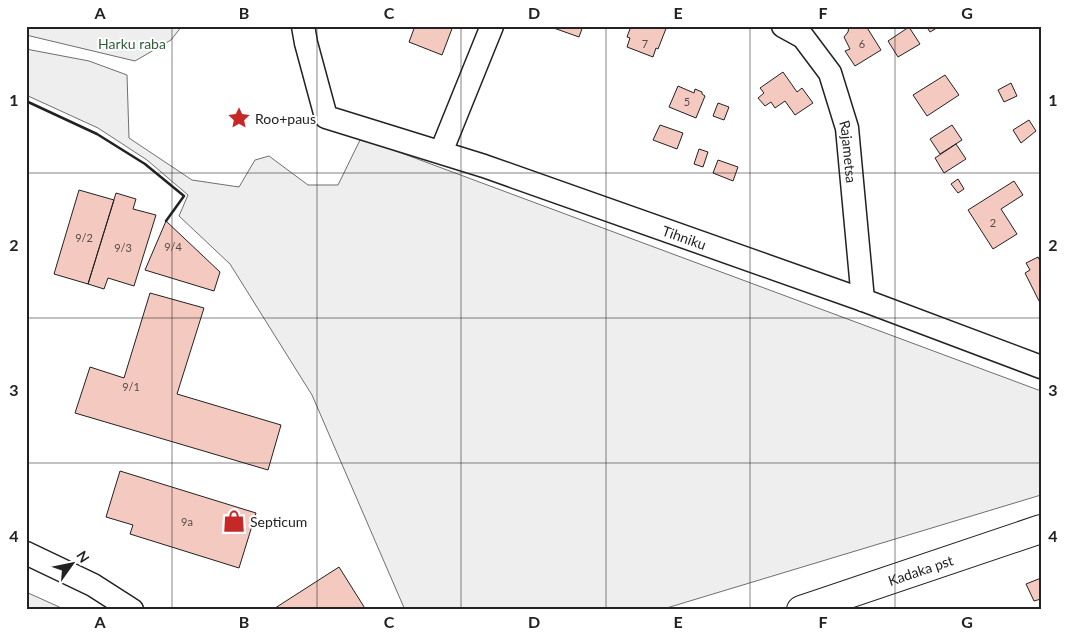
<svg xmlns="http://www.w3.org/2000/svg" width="1067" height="636" font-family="Lato,sans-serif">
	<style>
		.green { fill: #eee; stroke: #6f6f6f }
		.building { fill: #f3c9c0; stroke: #222 }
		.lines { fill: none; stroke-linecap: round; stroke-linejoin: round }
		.minor-casing { stroke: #222; stroke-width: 25 }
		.major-casing { stroke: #222; stroke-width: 30 }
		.minor { stroke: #fff; stroke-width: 22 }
		.major { stroke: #fff; stroke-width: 28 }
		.wall { stroke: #222; stroke-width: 2.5 }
		.grid { fill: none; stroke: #222; stroke-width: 1; stroke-opacity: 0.55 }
		.labels { text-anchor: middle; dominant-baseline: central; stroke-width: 4; stroke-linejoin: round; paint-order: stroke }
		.number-label { font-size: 11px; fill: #564c4a }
		.park-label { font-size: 14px; fill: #2f5e38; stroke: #fff }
		.poi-label { font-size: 14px; fill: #222; stroke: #fff; text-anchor: start }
		.street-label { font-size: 14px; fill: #222; stroke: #fff }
		.neatline { fill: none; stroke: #222; stroke-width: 2 }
		.grid-label { font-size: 16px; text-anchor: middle; font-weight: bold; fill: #222 }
	</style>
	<rect width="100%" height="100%" fill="#fff"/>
	<path class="green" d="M26 26H182L171 40 135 61 26 35Z
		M26 49 89 61 127 75 129 138 192 180 239 187 255 160 269 156 308 185H338L361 138 1041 391V495L660 610H405L312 395 230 264 179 216 188 195 147 160 98 128 26 95Z
		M26 592 66 610H26Z"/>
	<path class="building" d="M415 26H453L442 55 409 42Z
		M548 26H583L579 37Z
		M631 26H667L658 49 656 48 653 57 627 47 630 38 627 37Z
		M849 26H866L881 50 855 66 845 51 850 49 844 37 848 32Z
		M926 26H940L930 32Z
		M909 27 920 44 898 57 888 41Z
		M783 72 797 92 802 88 813 103 795 115 785 101 775 108 771 102 765 106 758 98 764 93 760 88Z
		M945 75 959 95 927 116 913 95Z
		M1011 83 1017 96 1004 102 998 90Z
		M678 86 694 93 695 89 702 92V94L705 96 696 118 669 107Z
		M718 103 729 107 724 120 713 116Z
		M1029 120 1036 131 1021 143 1013 130Z
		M660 125 683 133 677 149 653 140Z
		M952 125 962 140 940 154 930 139Z
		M956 144 966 159 944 173 935 158Z
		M699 149 708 152 703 167 694 164Z
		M718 160 738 167 733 181 713 173Z
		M958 179 964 189 958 193 951 184Z
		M1014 181 1023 195 1001 209 1017 234 993 249 968 210Z
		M79 190 114 200 88 284 54 274Z
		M116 193 136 199 133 209 156 215 134 286 108 278 104 289 88 284Z
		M166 221 220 272 214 291 145 270Z
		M1038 257 1041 263V300L1039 301 1025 273 1030 270 1026 263Z
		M150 293 204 308 177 394 281 425 268 470 75 413 90 367 124 378Z
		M120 471 256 513 239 568 130 534 133 525 106 517Z
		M339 567 366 610H272Z
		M1041 578V599L1034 601 1026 584Z"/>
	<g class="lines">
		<defs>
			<g id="minor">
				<path id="s1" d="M303 26 306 43 326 117 484 166 863 300 1041 367"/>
				<path id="s2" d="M783 26 803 37 830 73 847 128 863 300"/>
				<path d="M441 152 492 26"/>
				<path d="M26 553 93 585 132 610"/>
			</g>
			<g id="major">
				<path id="s3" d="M801 610 1041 529"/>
			</g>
		</defs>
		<use href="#minor" class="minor-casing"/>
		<use href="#major" class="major-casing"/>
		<use href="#minor" class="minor"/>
		<use href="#major" class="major"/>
		<path class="wall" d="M26 101 97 134 145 164 184 196 166 221"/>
	</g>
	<path class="grid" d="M172 26V610M317 26V610M461 26V610M606 26V610M750 26V610M895 26V610M26 173H1041M26 318H1041M26 463H1041"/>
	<defs>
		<symbol id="sight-bare" viewBox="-9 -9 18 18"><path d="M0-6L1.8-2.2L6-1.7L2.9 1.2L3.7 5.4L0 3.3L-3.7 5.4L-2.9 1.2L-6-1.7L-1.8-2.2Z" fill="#c62828" stroke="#fff" stroke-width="2.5" paint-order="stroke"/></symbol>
		<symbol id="shop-bare" viewBox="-9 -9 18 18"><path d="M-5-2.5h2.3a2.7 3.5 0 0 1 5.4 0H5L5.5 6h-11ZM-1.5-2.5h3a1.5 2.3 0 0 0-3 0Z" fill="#c62828" stroke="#fff" stroke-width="2.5" paint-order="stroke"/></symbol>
	</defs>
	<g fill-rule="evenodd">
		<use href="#sight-bare" x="223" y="102" width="32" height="32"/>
		<use href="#shop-bare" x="218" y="505" width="32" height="32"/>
	</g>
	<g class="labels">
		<g class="number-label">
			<text x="645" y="43">7</text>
			<text x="862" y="43">6</text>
			<text x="687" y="101">5</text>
			<text x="993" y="222">2</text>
			<text x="84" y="237">9/2</text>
			<text x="173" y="246">9/4</text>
			<text x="123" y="247">9/3</text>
			<text x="131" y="386">9/1</text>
			<text x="187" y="521">9a</text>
		</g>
		<g class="park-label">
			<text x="132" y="43">Harku raba</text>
		</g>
		<g class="poi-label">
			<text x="255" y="118">Roo+paus</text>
			<text x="250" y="521">Septicum</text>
		</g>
		<g class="street-label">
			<text stroke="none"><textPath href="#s2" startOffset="149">Rajametsa</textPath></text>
			<text stroke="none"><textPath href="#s1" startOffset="472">Tihniku</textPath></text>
			<text stroke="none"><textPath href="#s3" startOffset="126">Kadaka pst</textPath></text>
		</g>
	</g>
	<rect width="1067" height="636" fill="none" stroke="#ffffff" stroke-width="55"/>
	<g transform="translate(72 564) rotate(57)" stroke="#ffffff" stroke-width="4" paint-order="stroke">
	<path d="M0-4L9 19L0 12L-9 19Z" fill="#222222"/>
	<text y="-8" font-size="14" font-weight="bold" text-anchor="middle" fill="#222222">N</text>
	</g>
	<rect x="28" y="28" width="1012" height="580" class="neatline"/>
	<g class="grid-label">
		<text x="100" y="19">A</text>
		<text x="244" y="19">B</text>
		<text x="389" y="19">C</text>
		<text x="534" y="19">D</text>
		<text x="678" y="19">E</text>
		<text x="823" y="19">F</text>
		<text x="967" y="19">G</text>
		<text x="14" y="106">1</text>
		<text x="1053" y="106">1</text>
		<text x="14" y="251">2</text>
		<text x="1053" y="251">2</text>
		<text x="14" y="396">3</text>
		<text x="1053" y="396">3</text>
		<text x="14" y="542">4</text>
		<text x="1053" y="542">4</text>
		<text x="100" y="628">A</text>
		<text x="244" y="628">B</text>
		<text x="389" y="628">C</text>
		<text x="534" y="628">D</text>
		<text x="678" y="628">E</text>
		<text x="823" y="628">F</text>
		<text x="967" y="628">G</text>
	</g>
</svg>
